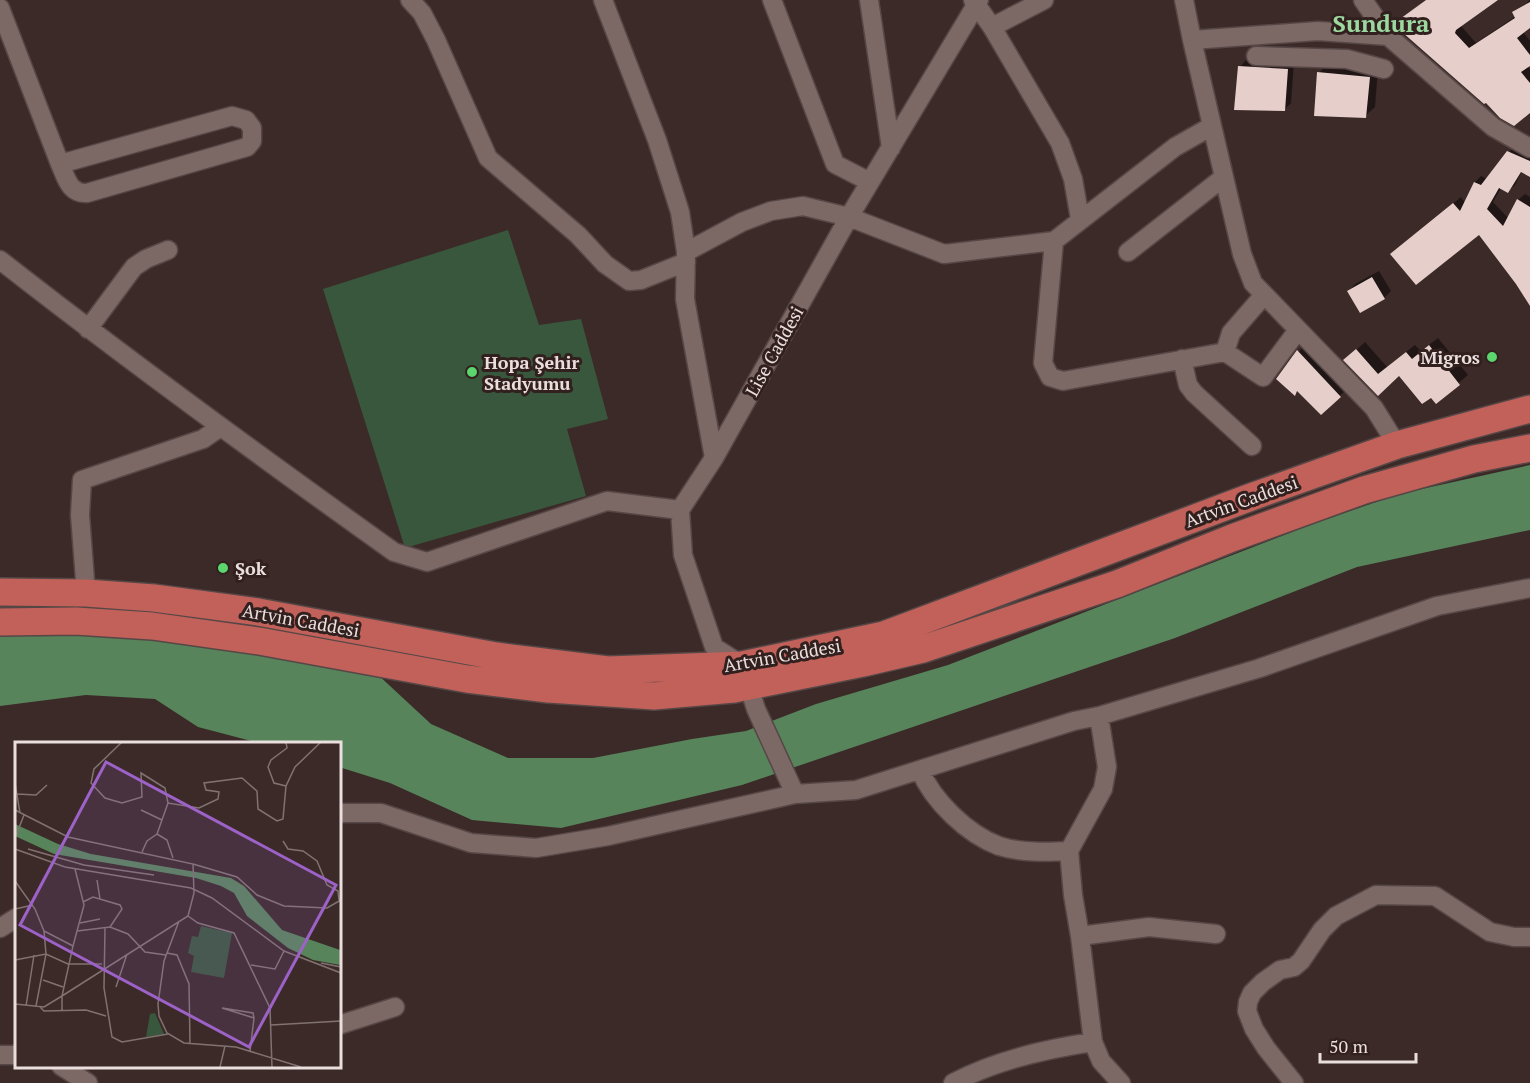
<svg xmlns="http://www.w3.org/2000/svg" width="1530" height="1083" font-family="'PT Serif',serif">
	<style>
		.green { fill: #39573c }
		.water { fill: #57845a }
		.shadow { fill: #0007 }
		.building { fill: #e6cecb }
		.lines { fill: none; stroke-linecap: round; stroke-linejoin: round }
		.minor-casing { stroke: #564746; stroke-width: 21 }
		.highway-casing { stroke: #564746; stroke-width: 30 }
		.minor { stroke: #7c6865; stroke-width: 18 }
		.highway { stroke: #c2615a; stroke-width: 27 }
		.poi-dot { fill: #5bd56e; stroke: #31201e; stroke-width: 2 }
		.labels { text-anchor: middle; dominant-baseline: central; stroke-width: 6; stroke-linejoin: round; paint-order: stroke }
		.street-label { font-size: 18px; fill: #ebdfde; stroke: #31201e }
		.poi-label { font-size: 18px; font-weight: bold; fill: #ebdfde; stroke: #31201e; text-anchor: start }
		.district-label { font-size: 24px; font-weight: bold; fill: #9cd9a1; stroke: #31201e }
		.inset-road { fill: none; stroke: #817271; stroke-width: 1.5 }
		.view { fill: #9d62c8; fill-opacity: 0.15; stroke: #9d62c8; stroke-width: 3 }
		.inset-edge { fill: none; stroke: #ebdfde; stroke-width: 3 }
	</style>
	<rect width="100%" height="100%" fill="#3b2a28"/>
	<path class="green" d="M508 230 539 325 581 319 608 419 567 429 586 496 405 548 323 289Z"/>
	<path class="water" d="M1530 465V530L1357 567 1175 638 742 785 561 828 472 820 390 783 339 767V744H263L198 727 155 699 86 695 0 706V626L72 622 376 673 431 724 508 758H593L692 739 746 731 816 704 948 665 1310 525 1399 494Z"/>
	<path class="shadow" d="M1426 0H1495L1461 26 1476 43 1516 16 1514 13 1530 0V26L1523 32 1530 41V64L1527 66 1530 69V111L1486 101 1395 24Z
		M1246 60 1294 62 1291 103 1284 110 1240 67Z
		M1328 63 1378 68 1375 107 1365 116 1319 73Z
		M1515 145 1530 152V175L1522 171 1515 185 1508 191 1501 188 1493 202 1509 219 1518 200 1525 194 1530 197V302L1480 233 1399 248 1461 197 1465 203 1475 182 1481 176 1487 179Z
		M1379 271 1391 291 1384 298 1349 291 1355 284Z
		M1438 338 1468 375 1436 402 1431 396 1400 374 1378 394 1354 352 1365 342 1387 367 1415 345 1421 351Z
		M1305 344 1347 389 1321 413 1298 390 1278 379Z"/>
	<path class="building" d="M1426 0H1498L1456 30 1455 33 1469 48 1515 18 1512 12 1530 2V28L1517 38 1530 55V66L1521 72 1530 83V113L1514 126 1500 118 1486 103 1484 104 1394 25 1393 24Z
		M1238 66 1288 69 1285 111 1234 110Z
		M1317 72 1370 77 1366 118 1314 116Z
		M1507 151 1530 161V177L1521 172 1508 193 1499 188 1487 209 1503 226 1517 199 1530 207V306L1516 284 1479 235 1416 285 1390 254 1453 203 1460 211 1474 182 1481 185Z
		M1372 277 1385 299 1360 313 1347 291Z
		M1429 345 1460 385 1436 404 1431 398 1422 404 1399 376 1378 396 1343 360 1356 349 1378 374 1406 352 1412 359Z
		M1297 350 1341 397 1321 415 1297 391 1295 396 1276 379Z"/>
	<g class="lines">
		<defs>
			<path id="minor" d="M410 0 422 13 436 40 488 158 578 235 605 264 629 281 641 280 686 262
				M603 0 657 140 680 212 686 252 685 299 714 458
				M772 0 835 164 870 182
				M869 0 891 148
				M973 0 992 27 1060 143 1073 179 1080 219
				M979 0 849 217 714 458 680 510 683 555 714 647 742 665 756 709 795 794 856 790 1074 721 1099 716 1260 668 1437 606 1530 588
				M1184 0 1192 40 1318 31 1388 36 1493 127 1530 148
				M1363 0 1388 36
				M0 8 60 164C66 177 69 194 87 193L247 147 252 141V128L246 120 232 116 60 164
				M992 27 1044 0
				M1192 40 1242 254 1253 283 1374 408 1397 445
				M1256 56 1347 59 1384 69
				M1054 241 1043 363 1050 377 1063 381 1225 352 1263 377 1298 330
				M686 252 742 222 771 211 803 206 849 217 944 254 1054 241 1175 147 1212 126
				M1128 252 1224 177
				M0 260C129 361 261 457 394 552L427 562 607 501 680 510
				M88 329 134 267 146 259 168 250
				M1225 352 1231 333 1264 295
				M1182 359 1188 385 1194 393 1252 446
				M86 593 80 515 82 480 203 439 219 428
				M920 770C933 801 967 834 999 846 1021 853 1047 852 1069 851
				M339 813H381L471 843 536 848 608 836 795 794
				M0 928 16 918
				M1080 936 1149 927 1216 934
				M339 1025 395 1007
				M1093 1042 1101 1061 1121 1083
				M0 1055H16
				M61 1066 88 1083
				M953 1083C996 1060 1045 1049 1093 1042L1080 936 1073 895 1069 851 1103 789 1107 767 1099 716
				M1294 1083 1266 1048 1254 1029 1247 1011 1248 1002 1252 993 1263 982 1280 970 1294 967 1301 961 1322 930 1336 916 1376 895 1435 896 1490 932 1514 937H1530"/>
			<path id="highway" d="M0 592 86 593 154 598 258 612 496 656 608 670 742 665 884 635 1251 497 1397 445 1530 409
				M0 622 76 621 152 626 259 641 467 679 548 689 654 696 734 689 863 663 923 649 1117 584 1232 538 1364 490 1474 459 1530 448"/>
		</defs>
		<use href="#minor" class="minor-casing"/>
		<use href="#highway" class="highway-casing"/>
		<use href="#minor" class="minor"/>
		<use href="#highway" class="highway"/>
	</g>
	<g class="poi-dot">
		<circle cx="1492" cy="357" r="6"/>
		<circle cx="472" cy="372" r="6"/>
		<circle cx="223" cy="568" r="6"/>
	</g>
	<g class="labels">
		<g class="street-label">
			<text transform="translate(774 351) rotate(-61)">Lise Caddesi</text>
			<text transform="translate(1241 501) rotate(-20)">Artvin Caddesi</text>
			<text transform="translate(301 620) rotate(10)">Artvin Caddesi</text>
			<text transform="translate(782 655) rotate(-10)">Artvin Caddesi</text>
		</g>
		<g class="poi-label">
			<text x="1480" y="357" text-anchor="end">Migros</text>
			<text x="484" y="362">Hopa Şehir<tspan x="484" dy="21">Stadyumu</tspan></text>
			<text x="235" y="568">Şok</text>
		</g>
		<g class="district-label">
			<text x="1381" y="23">Sundura</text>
		</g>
	</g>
	<g transform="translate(15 742)">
		<rect width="326" height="326" fill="#3b2a28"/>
		<path d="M186 184 217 191 209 236 176 230 179 214 173 211 177 194 183 195ZM140 271 149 292 131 295 135 272Z" fill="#39573c"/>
		<path d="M0 82 43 102 76 112 216 136 229 144 267 188 325 208V223L298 218 273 206 232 174 219 151 206 144 181 136 39 112 0 94Z" fill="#57845a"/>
		<path class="inset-road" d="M107 0 79 27 76 41 90 56 107 61 127 55 126 31 150 46 153 61M271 0 272 6 256 18 253 25 259 41 271 44M0 41 5 71M2 52 21 53 32 43M0 68 53 95 178 122 179 151 173 174 47 254 29 265 0 262M126 68 147 78M142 92 152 98 158 116M0 96 9 73M268 99 273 107 288 109 302 119 312 143 323 149 324 158M0 107 50 125 176 146 197 156 269 209 326 231M13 107 69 123 139 133M127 110 132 99 142 92 153 61 184 66 203 57 204 50 191 48 189 41 227 36 242 49 243 67 262 79 268 77 271 44 280 25 306 0M178 122 222 135 242 153 269 164 312 166 326 158M82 138 85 157M0 139 20 167 29 189 58 204 47 254V268M68 160 78 155 105 163 107 167 95 185M0 167 18 163M173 174 183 181 219 191 255 266 257 325M164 179 149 219 143 262 144 274 152 291 169 301 221 305 286 325M65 181 85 177M90 186 89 246 97 295 107 300 153 292M62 189 95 185 113 192 130 210 151 213M58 204 69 163 60 127M152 211 162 213 174 242 175 302M0 218 31 212 53 222H87M306 221 326 225M236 223 260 227 269 209M28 238 48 245M101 245 112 212M11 264 19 213M21 264 31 212 29 189M25 265 29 269 71 268 91 274M256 283 326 279M235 309 239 276 238 271 207 266 239 276M205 325 210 304"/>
		<path class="view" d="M91 20 321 143 234 305 5 183Z"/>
		<rect width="326" height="326" class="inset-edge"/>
	</g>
	<path d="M1320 1053v9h96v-9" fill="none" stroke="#ebdfde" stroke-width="3"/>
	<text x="1329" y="1053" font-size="18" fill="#ebdfde" stroke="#31201e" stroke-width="4.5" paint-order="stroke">50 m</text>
</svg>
